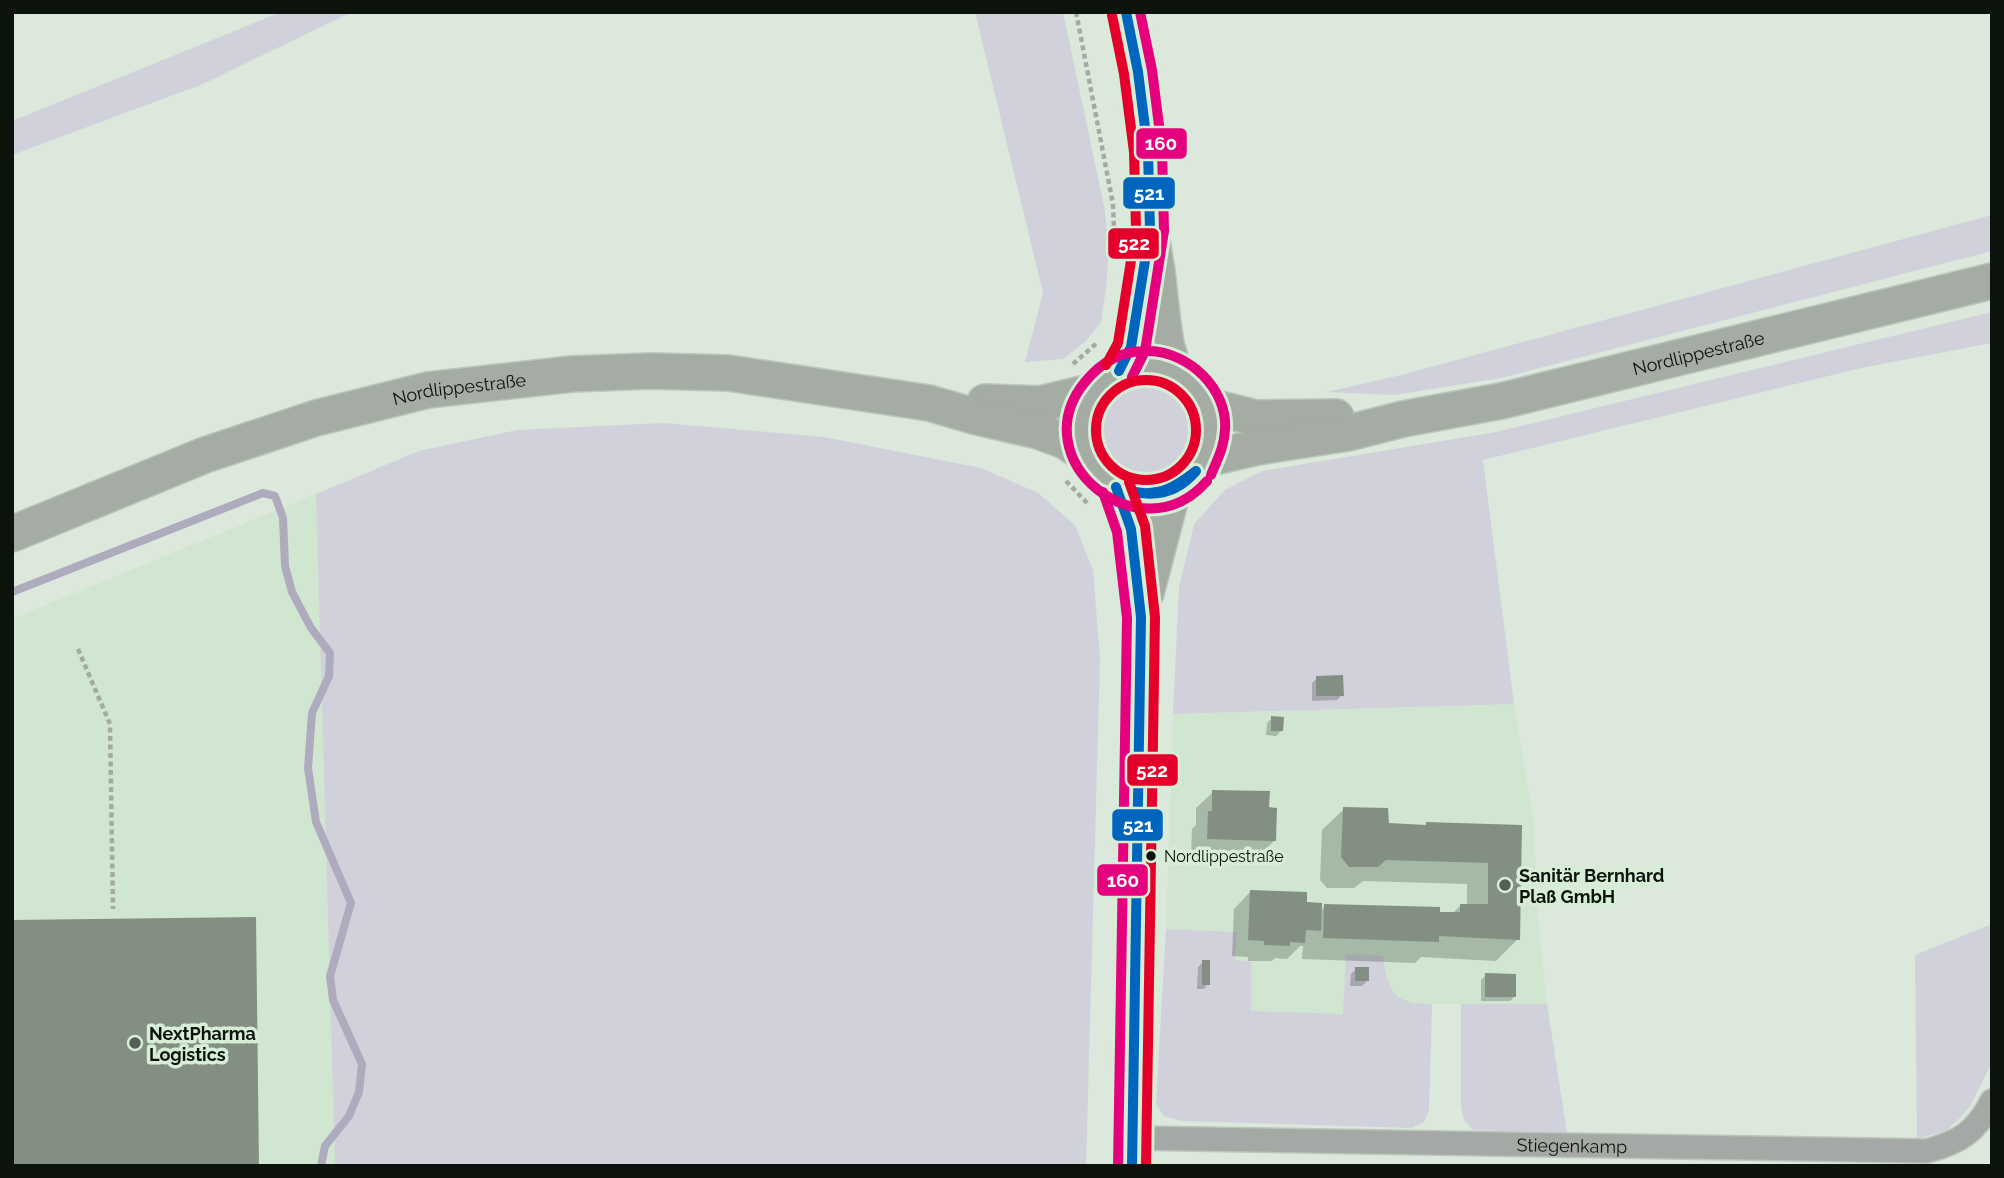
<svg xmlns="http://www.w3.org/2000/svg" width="2004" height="1178" font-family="Raleway,sans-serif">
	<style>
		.built { fill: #d0e6d0 }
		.green { fill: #d1d1db }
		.shadow { fill: #0003 }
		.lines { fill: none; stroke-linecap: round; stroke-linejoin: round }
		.stream { stroke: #afabbf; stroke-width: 8 }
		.building { fill: #848f84 }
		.street-casing { stroke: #bbc5bb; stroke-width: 26 }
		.primary-casing { stroke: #bbc5bb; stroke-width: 38 }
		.path { stroke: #a4a9a4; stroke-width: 4.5; stroke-dasharray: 5 3.5; stroke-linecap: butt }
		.street { stroke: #a5a9a5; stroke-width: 23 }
		.primary { stroke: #a4aca4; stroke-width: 35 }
		.bus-1-casing { stroke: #d6edd6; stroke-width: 16 }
		.bus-2-casing { stroke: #d6edd6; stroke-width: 16 }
		.bus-3-casing { stroke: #d6edd6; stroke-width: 16 }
		.bus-1 { stroke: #0065bd; stroke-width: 10 }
		.bus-2 { stroke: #e5007d; stroke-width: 10 }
		.bus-3 { stroke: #e4002b; stroke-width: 10 }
		.bus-dot { fill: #0c130c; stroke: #d6edd6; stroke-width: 2.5 }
		.poi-dot { fill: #545e54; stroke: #d6edd6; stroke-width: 2.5 }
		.labels { text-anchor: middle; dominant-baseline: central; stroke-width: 7; stroke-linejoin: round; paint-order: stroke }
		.bus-label { font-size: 16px; fill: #0c130c; stroke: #d6edd6; text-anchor: start }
		.street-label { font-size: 18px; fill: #0c130c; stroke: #d6edd6 }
		.poi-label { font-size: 18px; font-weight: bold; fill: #0c130c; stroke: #d6edd6; text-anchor: start }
		.line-badge { stroke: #d6edd6; stroke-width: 2.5 }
		.badge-label { font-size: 19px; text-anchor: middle; font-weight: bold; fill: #fff }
	</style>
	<rect width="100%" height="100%" fill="#dbe8db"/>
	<path class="built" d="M316 494 335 1166H12V619Z
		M1514 704 1534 823 1538 917 1547 1004H1411L1400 999 1394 993 1386 980 1346 954 1344 1014 1250 1012 1251 962 1235 960 1237 932 1166 929 1173 714Z"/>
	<path class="green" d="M281 12H352L203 84 12 155V121Z
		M975 12H1063L1104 206 1109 249 1106 289 1101 322 1086 341 1063 359 1025 362 1043 293Z
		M1992 215V251L1501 378 1394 395 1327 392 1401 375Z
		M1992 312V343L1861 368 1483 460 1514 704 1173 714 1179 588 1194 524 1225 490 1262 471 1496 432Z
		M1096 429a52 52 0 1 1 104 0a52 52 0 1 1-104 0Z
		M663 423 824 437 981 468 1038 493 1075 525 1093 570 1100 659 1086 1166H335L316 494 419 451 517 430Z
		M1992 924V1063L1970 1106 1960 1118 1946 1131 1917 1139 1915 955Z
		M1166 929 1237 932 1235 960 1251 962V1011L1343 1014 1346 954 1383 956C1388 992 1393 1004 1432 1004L1429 1110 1424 1122 1412 1128 1181 1121 1164 1116 1156 1104Z
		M1461 1004H1547L1567 1133 1473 1130 1464 1120 1461 1107Z"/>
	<path class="shadow" d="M1317 678 1342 695 1337 700 1312 701V683Z
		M1272 718 1281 731 1276 736 1266 735 1267 723Z
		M1213 792 1275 840 1258 857 1191 855 1192 829 1196 825V808Z
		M1344 809 1387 825 1423 827 1427 823 1520 826 1518 939 1496 961 1421 957 1415 963 1302 959 1303 946H1300L1287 959 1275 958 1272 961H1248V957L1232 956 1234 909 1250 892 1305 904 1320 911 1325 906 1452 914 1460 906H1467V884L1363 881 1354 888H1327L1320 880 1322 830Z
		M1203 962 1208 984 1204 989H1197L1198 967Z
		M1356 969 1367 981 1362 986H1350L1351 974Z
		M1486 975 1515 996 1510 1001H1481V980Z"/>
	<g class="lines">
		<path class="stream" d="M12 592 263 493 275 496 283 518 285 566 292 592 311 628 330 653 329 676 312 713 308 768 316 822 351 903 330 976 333 1000 362 1064 359 1092 349 1116 325 1146 321 1166"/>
	</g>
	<path class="building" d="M1343 675 1344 696H1316V676Z
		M1271 716 1284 717 1283 731H1271Z
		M1212 790 1270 791 1269 807 1277 808 1276 841 1207 839 1208 811H1212Z
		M1343 807 1388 808 1389 823 1426 825V822L1522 825 1520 940 1439 936V942L1323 938 1324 904 1440 907V912H1460V904H1488V863L1386 860 1378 867H1349L1341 857Z
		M1250 890 1307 892V902L1322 903 1321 931 1306 930 1305 943 1290 942V946L1264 945V941L1248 940Z
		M256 917 259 1166H12V920Z
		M1202 960H1210V985H1202Z
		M1355 967H1369V981H1355Z
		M1485 973 1516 974V997H1485Z"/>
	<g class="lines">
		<defs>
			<g id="street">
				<path id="s1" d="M1133 1138 1927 1151C1960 1142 1976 1132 1992 1101"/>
			</g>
			<g id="primary">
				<path d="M1126 12 1138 72 1148 151 1150 230 1157 271 1162 316 1166 344 1174 371"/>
				<circle cx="1147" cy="430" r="65"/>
				<path d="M1119 371 1131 347 1144 268"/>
				<path d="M985 402 1040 404 1094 391"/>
				<path d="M1208 406 1256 418 1336 417"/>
				<path id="s2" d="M1206 459 1258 447 1348 433 1403 419 1501 401 1992 281"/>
				<path d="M1116 487 1131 529 1141 617 1132 1166"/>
				<path id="s3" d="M12 534 205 455 316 418 428 390 572 374 651 371 728 373 929 403 977 417 1038 431 1065 441 1086 455"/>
				<path d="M1146 593 1173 490"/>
			</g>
		</defs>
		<use href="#street" class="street-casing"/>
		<use href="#primary" class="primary-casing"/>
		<path class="path" d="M1076 12 1113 204 1115 256
			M1073 364 1098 342
			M1066 481 1089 505
			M78 649 110 724 113 909"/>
		<use href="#street" class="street"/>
		<use href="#primary" class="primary"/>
		<defs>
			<path id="bus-1" d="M1119 371 1131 347 1150 230 1148 151 1138 72 1126 12
				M1116 487 1131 529 1141 617 1132 1166
				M1135 492C1160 497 1177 486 1196 471
				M1135 492C1159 497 1180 490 1196 471"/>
			<path id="bus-2" d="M1132 377 1145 351 1164 231 1162 149 1152 70 1140 12
				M1207 481C1141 557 1021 460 1085 382 1101 362 1122 350 1149 351 1189 352 1228 389 1225 430 1224 448 1217 460 1211 475
				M1103 492 1117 532 1127 618 1118 1166"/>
			<path id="bus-3" d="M1106 365 1118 343 1136 229 1134 152 1124 74 1112 15
				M1096 430a50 50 0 1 1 100 0a50 50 0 1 1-100 0Z
				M1129 482 1145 526 1155 617 1146 1166"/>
		</defs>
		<use href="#bus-1" class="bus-1-casing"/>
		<use href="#bus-2" class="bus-2-casing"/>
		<use href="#bus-3" class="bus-3-casing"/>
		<use href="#bus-1" class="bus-1"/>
		<use href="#bus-2" class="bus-2"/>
		<use href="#bus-3" class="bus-3"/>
	</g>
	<circle class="bus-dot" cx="1151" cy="856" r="6"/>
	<g class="poi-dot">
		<circle cx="1505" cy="885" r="7"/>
		<circle cx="135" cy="1043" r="7"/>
	</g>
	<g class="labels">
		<g class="bus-label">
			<text x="1164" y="856">Nordlippestraße</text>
		</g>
		<g class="street-label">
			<text stroke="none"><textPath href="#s2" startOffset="504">Nordlippestraße</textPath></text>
			<text stroke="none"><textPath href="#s3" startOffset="472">Nordlippestraße</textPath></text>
			<text stroke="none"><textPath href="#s1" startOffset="439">Stiegenkamp</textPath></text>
		</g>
		<g class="poi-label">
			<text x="1519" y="875">Sanitär Bernhard<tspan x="1519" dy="21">Plaß GmbH</tspan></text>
			<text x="149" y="1033">NextPharma<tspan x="149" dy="21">Logistics</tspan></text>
		</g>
	</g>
	<g class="line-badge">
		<rect x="1135" y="127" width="53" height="33" rx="7" fill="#e5007d"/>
		<rect x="1122" y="176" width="54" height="34" rx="7" fill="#0065bd"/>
		<rect x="1107" y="227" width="53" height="33" rx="7" fill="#e4002b"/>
		<rect x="1126" y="753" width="53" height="34" rx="7" fill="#e4002b"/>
		<rect x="1111" y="808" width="53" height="34" rx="7" fill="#0065bd"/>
		<rect x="1096" y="863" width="53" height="34" rx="7" fill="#e5007d"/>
	</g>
	<g class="badge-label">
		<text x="1161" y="150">160</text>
		<text x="1149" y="200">521</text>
		<text x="1134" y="250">522</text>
		<text x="1152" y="777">522</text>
		<text x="1138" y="832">521</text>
		<text x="1123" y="887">160</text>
	</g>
	<rect width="2004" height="1178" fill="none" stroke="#0c130c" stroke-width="28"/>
</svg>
